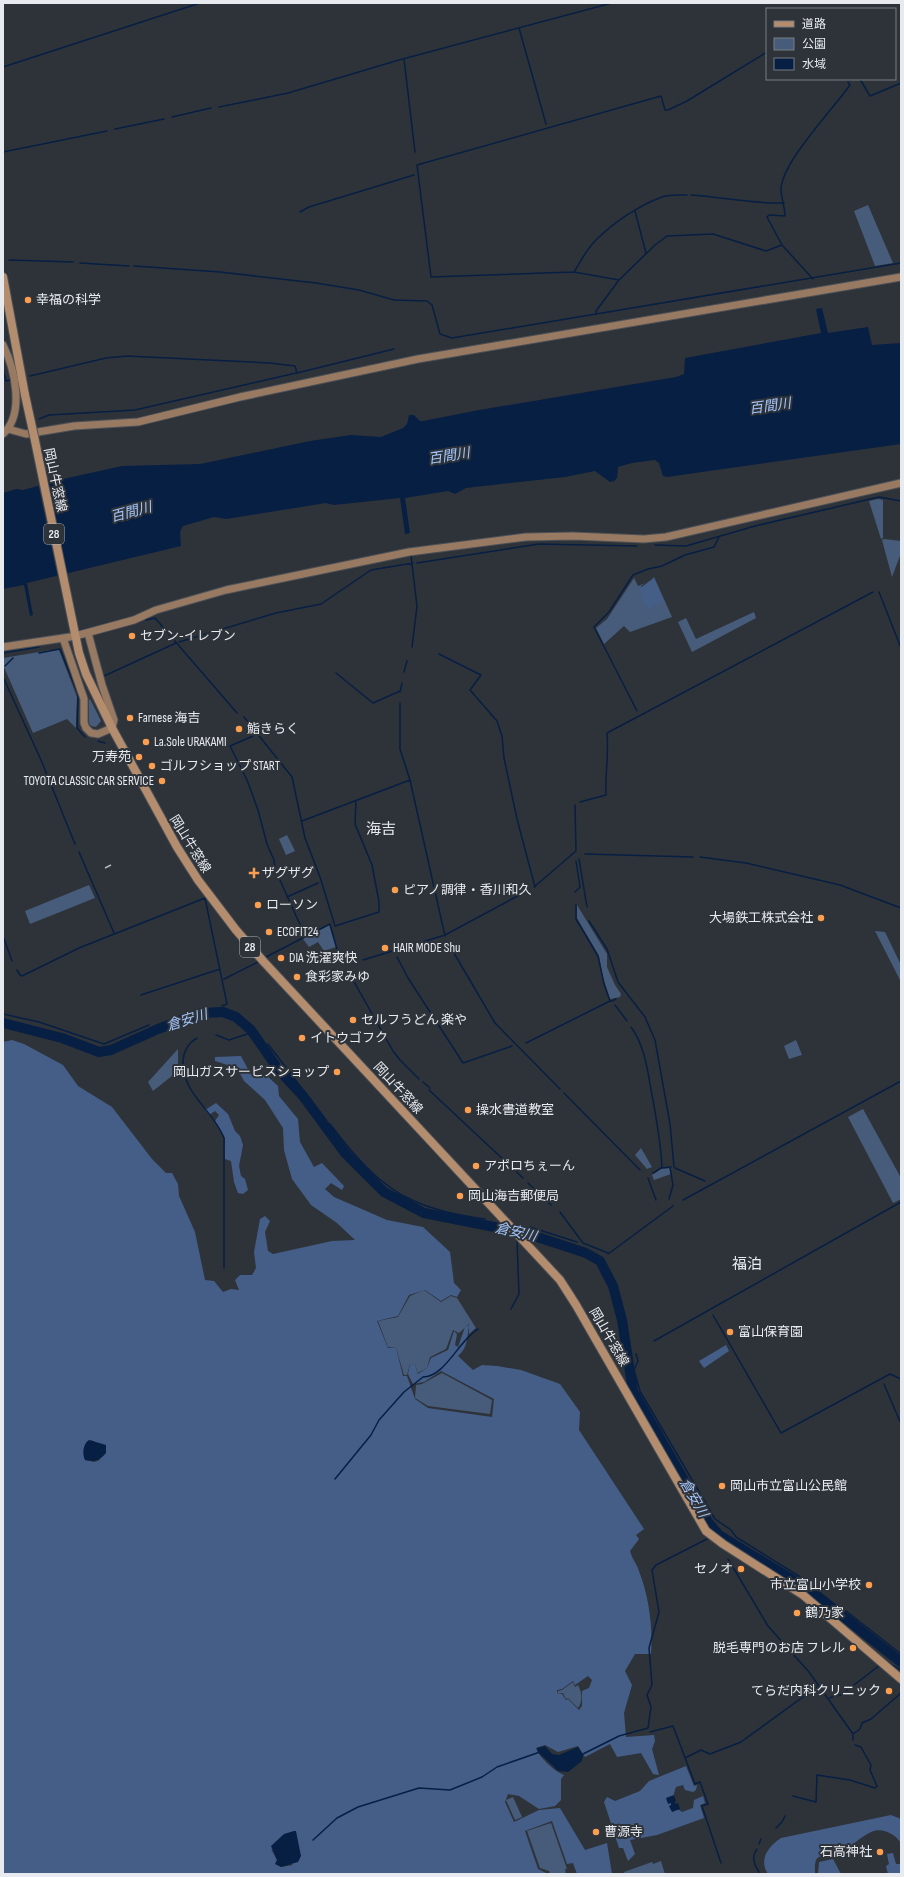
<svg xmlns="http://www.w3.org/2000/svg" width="904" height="1877" font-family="'Sofia Sans Condensed','Noto Sans JP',sans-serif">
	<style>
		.green { fill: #475c7b; fill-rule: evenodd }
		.forest { fill: #445e88; fill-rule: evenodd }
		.water { fill: #071f43 }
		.pier { fill: #2e333a }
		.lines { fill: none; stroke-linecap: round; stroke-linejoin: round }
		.stream { stroke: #071f43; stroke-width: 1.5 }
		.river { stroke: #071f43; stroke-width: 10 }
		.secondary-casing { stroke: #4c5057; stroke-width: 9 }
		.primary-casing { stroke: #4c5057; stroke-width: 10 }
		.secondary { stroke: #987a63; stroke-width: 7 }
		.primary { stroke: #b48d6f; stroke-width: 8 }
		.rail { stroke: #b3b7bc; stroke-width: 1.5; stroke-dasharray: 7 7; stroke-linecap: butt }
		.primary-bridge-casing { stroke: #4c5057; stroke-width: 10; stroke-linecap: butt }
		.primary-bridge { stroke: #b48d6f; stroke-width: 8 }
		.poi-dot { fill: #fb9e50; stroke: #2e333a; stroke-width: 1.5 }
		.labels { text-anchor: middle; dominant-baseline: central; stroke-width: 4; stroke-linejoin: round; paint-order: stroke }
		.shield { fill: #2e333a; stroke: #b0b3b9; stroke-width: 1 }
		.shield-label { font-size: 12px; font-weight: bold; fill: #e7eaef }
		.poi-label { font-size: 13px; fill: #e7eaef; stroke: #2e333a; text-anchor: start }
		.street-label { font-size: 13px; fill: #e7eaef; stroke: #2e333a }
		.water-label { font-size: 14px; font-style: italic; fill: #a4c6fb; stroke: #2e333a }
		.quarter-label { font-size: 15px; fill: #e7eaef; stroke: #2e333a }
	</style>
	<rect width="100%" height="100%" fill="#2e333a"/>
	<path class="green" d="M868 205 893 263 875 266 854 211Z
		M878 499 883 500V538L881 539 869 501Z
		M884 539 901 541V553L892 577 882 540Z
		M654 577 672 617 630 632 624 626 604 644 596 628 607 619 634 578 638 586 649 582ZM653 579 647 609 641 586Z
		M754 612 756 618 692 652 678 622 686 618 696 639Z
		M51 650H59L77 697 76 728 67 719 33 733 3 665V658Z
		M90 699 101 721 96 727 91 726 89 723V700Z
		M287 835 295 851 286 855 279 839Z
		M89 885 95 898 30 924 25 911Z
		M577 905 607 954V967L615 985 621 994 620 997 610 999 603 977 599 956 577 918Z
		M329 925 336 947 324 951 318 942 309 947 303 939Z
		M875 931 885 932 901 965V982Z
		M796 1040 802 1055 789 1059 784 1046Z
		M178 1049V1071L153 1091 148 1082Z
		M863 1109 901 1178V1199L893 1203 848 1117Z
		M641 1148 652 1167 647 1169 635 1155Z
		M670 1168 671 1174 654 1180 652 1175 661 1169Z
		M424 1290 441 1302 451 1296 457 1298 476 1328 469 1334V1324L459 1333 453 1330 446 1349 430 1357 427 1368 418 1373 415 1365 410 1364 407 1375H404L396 1348 388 1347 378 1321 398 1317 410 1296Z
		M442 1373 492 1400 490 1414 428 1406 415 1398 416 1385 422 1384Z
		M573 1682 575 1687 578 1685C582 1692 583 1702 578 1708L568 1698 566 1699 563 1693 557 1694 558 1691 562 1690Z
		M513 1797 522 1817 515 1820 506 1800Z
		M551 1823 567 1869H565L566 1874H550L549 1871 540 1868 527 1831Z
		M661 1861 665 1874H625L624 1872 652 1862 653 1864Z"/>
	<path class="forest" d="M654 578 664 601 647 609 639 589Z
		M12 1040 24 1044 63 1065 78 1086 112 1107 152 1159 166 1173H172L178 1184 179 1196 195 1232 205 1280 214 1281 223 1292 231 1289 239 1290 235 1280 240 1275H252L256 1268 254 1252 260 1219 265 1216 270 1221 265 1232 268 1251 273 1254 332 1241 355 1240 337 1223 311 1205 292 1179 284 1150 283 1128 265 1100 244 1081 237 1068 215 1061V1057L241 1056 251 1075 257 1078 266 1075 278 1086 279 1096 298 1119 300 1142 314 1167 322 1163 344 1186 342 1190 331 1183 325 1189 334 1197 387 1220 423 1227 450 1252 454 1283 461 1290 457 1297 451 1295 441 1301 425 1290 409 1295 398 1316 377 1321 388 1348H396L403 1376H407L415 1399 428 1408 492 1417 494 1399 441 1371 424 1382 413 1384 408 1374 410 1364 415 1365 418 1374 427 1368 431 1358 448 1350 454 1331 457 1334 455 1345 458 1347 465 1327 469 1325C467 1337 468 1348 458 1356L473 1370 482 1365 497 1366 521 1370 560 1384 580 1412 579 1430 644 1529 636 1535 639 1539 630 1551C632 1559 637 1564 639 1571 649 1597 653 1627 651 1654H635L625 1671 632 1685 624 1713 626 1737 654 1735 655 1741 652 1749 659 1775 653 1774 641 1753 617 1757 610 1744 585 1757 578 1746 558 1752 545 1745 536 1748C538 1756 555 1772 564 1775L561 1779V1800L555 1806 539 1809 519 1796 508 1794 505 1802 514 1822 539 1810 560 1808 585 1850 607 1843 612 1874H577L573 1863 567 1864 552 1821 525 1831 538 1869 548 1874H3V1042ZM91 1440 95 1442 100 1460 94 1462 85 1460ZM588 1676 592 1680 589 1688 582 1691V1706L579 1710 568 1699 566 1700 562 1694H557V1690L562 1689 573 1681 575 1685ZM271 1849 293 1865 281 1867 276 1864 277 1860Z
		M216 1103 228 1114 235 1131 240 1136 243 1145 239 1166 241 1176 245 1179 248 1190 243 1194 238 1193 234 1182 231 1161 225 1159V1138L215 1121 219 1115 215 1111 209 1115 205 1110Z
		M726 1345 729 1351 704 1368 699 1361Z
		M686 1766 694 1786 697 1785 696 1790 693 1792 685 1790 683 1785 676 1787C672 1797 672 1806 682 1812L693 1808 694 1800 703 1796 705 1803 700 1805 704 1818 657 1835 630 1840 635 1854 628 1861 623 1848H619L604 1802 607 1797 615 1801 640 1791 649 1781Z
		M891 1815 901 1819V1843C895 1834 882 1827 871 1832 861 1836 850 1849 837 1853 832 1855 824 1854 819 1857 814 1859 815 1869 815 1874H768C758 1859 769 1846 781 1838Z
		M893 1853 896 1864H901V1874H888L886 1866 889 1864 887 1854Z
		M833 1859 841 1874H818L819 1862Z"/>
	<path class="water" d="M822 308 828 333 868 327 872 345 901 343V444L667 477 663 476 659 463 655 460 632 463 618 467 617 478 614 481 610 482 595 471 565 477 466 488 455 494 448 491 405 498 410 533 405 534 400 498 334 505 326 503 226 519 214 517 183 526 180 532 181 546 27 583 33 615 30 616 24 585 3 589V493L16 489 23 490 63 479 122 466 200 464 310 441 351 435 381 437 403 428 407 424 409 415H414L420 421H423L479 410 676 377 684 374 685 358 821 333 816 309Z
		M89 1440 106 1445V1453C99 1461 95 1462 85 1460 82 1454 83 1444 89 1440Z
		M545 1746 552 1754 559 1755 578 1747 583 1755 582 1761 568 1772 558 1771 538 1752 537 1748Z
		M674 1795 676 1801 675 1802V1804L678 1803 680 1809 672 1812 669 1806 671 1805V1803L668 1804 666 1798Z
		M294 1831H296L301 1856 298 1862 281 1867 275 1864 277 1860 271 1846 284 1834Z"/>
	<path class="pier" d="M47 481 67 576 58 578 38 483Z"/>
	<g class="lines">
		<path class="stream" d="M519 28 546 124
			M404 59 415 152
			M3 67 200 3
			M860 79 870 96 901 83
			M850 80 852 79
			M219 107 288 93 399 60 612 3
			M172 117 211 108
			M115 129 164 119
			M3 152 107 131
			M417 165 661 96 665 110H668L687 101 767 52
			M417 165 431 277 574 272 619 280
			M691 195C722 197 753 204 784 203
			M635 211 646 253
			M300 212 309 207 414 175
			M9 260 73 262
			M80 263 129 266
			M134 266 220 272 316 283 359 290 394 300 427 301 432 305 440 334 452 338 901 263
			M574 272C581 261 587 248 597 239 614 222 640 205 662 197 670 194 679 195 687 195
			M813 279 782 245 767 217 769 215 785 216C785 207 781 198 781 189 782 162 833 109 850 85L848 82
			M596 314V311L619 280 655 245 667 236 713 234 766 251 782 245
			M3 369 6 381 10 380
			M30 376 106 358 127 356 270 363 295 366 297 373 394 349
			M39 419 49 415 135 410 296 373
			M655 545 686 546 755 526 879 497 901 501
			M411 556 417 606 412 647
			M417 563 539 544 637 546
			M879 592 901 648
			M146 620 155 618 237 713
			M179 642 276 613 321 604 371 570 413 563
			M3 653 39 647
			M39 653 60 649 78 694 77 728 85 737
			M439 654 481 675 470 690 497 721 502 736 504 758 517 819 535 887
			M5 666 13 658
			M404 672 407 661
			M336 673 373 703 400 691
			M104 676 176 643
			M3 677 41 760 75 844
			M400 692 402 683
			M400 703V749L410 780 445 936
			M637 711 594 627 609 612 633 575 648 569 662 566 685 555 714 547 719 537
			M244 717 292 777 305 838 320 877 335 926 379 912V902L372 865 355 824 356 800
			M253 736 230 746 247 780 258 810 267 844 274 860 275 869 302 929
			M98 741 105 743
			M580 802 606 795C605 774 609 754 607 733L873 592
			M302 821 410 780
			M79 852 114 933
			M585 854 693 857
			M700 857 746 863 840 885 901 908
			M579 859 587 907
			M534 887 576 851 575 805
			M575 892 580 887 576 861
			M287 897 318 883
			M576 905V919L598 956 604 984 610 1001H613
			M589 921 607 949 618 982 645 1017 655 1040 670 1124 674 1167
			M3 936 12 961
			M448 943 495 1023 560 1089
			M266 957 330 924 338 953
			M397 957 408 978 463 1063 512 1046
			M363 960 445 935 527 891
			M17 970 20 975 22 976 79 948 205 898 227 1004 222 1006
			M348 971 393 1051 400 1060 419 1079
			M224 979 258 962
			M141 995 220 969
			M612 1001 616 999
			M615 1005 627 1021
			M3 1014 39 1022 104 1044 149 1025
			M3 1019 56 1033 97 1048 106 1050 156 1027 186 1015 209 1009 210 1012
			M631 1027C646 1047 648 1076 653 1100 657 1123 661 1144 662 1168
			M216 1035 229 1040 253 1032
			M197 1038C188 1043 184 1050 183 1060 182 1095 213 1109 224 1138V1268
			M526 1043 610 1001
			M268 1044 326 1120
			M263 1047 264 1046
			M423 1082 430 1088
			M429 1090 523 1178
			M564 1093 640 1170
			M330 1124C352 1153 378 1185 412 1200 435 1211 460 1215 485 1219
			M675 1168 705 1181
			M653 1173 661 1168 671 1167
			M648 1178 656 1200
			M528 1183 551 1205
			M669 1199 673 1185 670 1168
			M683 1200 901 1081
			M560 1212 583 1243 608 1253
			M530 1227 577 1242
			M608 1254 673 1206
			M600 1261 602 1258
			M511 1309 519 1294 517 1240
			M713 1315 781 1433 890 1374 901 1379
			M654 1341 901 1202
			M628 1352 630 1351
			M636 1354 638 1361 634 1370 640 1391 715 1519 731 1530 736 1537 810 1583
			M884 1384 901 1424
			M335 1479 371 1435 379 1420 404 1392 423 1377C445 1377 459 1340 478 1329
			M728 1559 768 1626 809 1672 853 1734
			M846 1611 901 1654
			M885 1661 901 1670
			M830 1698 834 1696 841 1695 880 1665
			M650 1732 673 1726 695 1784 700 1782 708 1804 702 1806 721 1863
			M853 1740V1734L860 1729 862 1723 871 1719 901 1693
			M581 1755 619 1736 648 1728 651 1707 647 1695 652 1685 649 1648 659 1612 652 1570 656 1565 707 1539
			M685 1758 701 1750 710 1754 741 1742 818 1686
			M793 1796 816 1802 817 1775 850 1780 875 1788 877 1786 870 1770 871 1765 861 1747 855 1745
			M776 1828 782 1822 785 1816
			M313 1840 337 1818 358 1807 419 1788 450 1790 482 1777 497 1767 540 1752
			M759 1844 761 1839
			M757 1849C751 1857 754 1864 759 1872"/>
		<path class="river" d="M3 1023 62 1038 99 1052 111 1050 158 1029 200 1013 223 1012 236 1017 251 1030 278 1069 303 1096 345 1153 384 1192 424 1213 525 1233 586 1253 600 1261 613 1286 622 1320 633 1391 708 1522 719 1535 811 1591 901 1662"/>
		<defs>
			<path id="secondary" d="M3 345C15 369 25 414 3 434
				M8 429 26 434 74 426 138 422 240 397 418 359 901 277
				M79 635 134 620 156 610 226 590 409 552 526 537 573 536 644 539 666 537 901 483
				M63 638 84 699V723L86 728 91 733 98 734 112 728 114 720 102 685 88 633
				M3 647 70 637"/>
			<path id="primary" d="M3 277 25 395
				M34 436 79 653 86 674 112 728 177 847 198 880 236 930 264 962 560 1280 576 1305 706 1531 723 1544 803 1595 901 1679"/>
		</defs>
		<use href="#secondary" class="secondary-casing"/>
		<use href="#primary" class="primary-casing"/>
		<use href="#secondary" class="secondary"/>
		<use href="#primary" class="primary"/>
		<path class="rail" d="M105 868 111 865"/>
		<defs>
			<path id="primary-bridge" d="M25 395 34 436"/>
		</defs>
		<use href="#primary-bridge" class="primary-bridge-casing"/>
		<use href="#primary-bridge" class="primary-bridge"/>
	</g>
	<g class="poi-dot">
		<circle cx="28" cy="300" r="4"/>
		<circle cx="132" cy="636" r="4"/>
		<circle cx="130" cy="718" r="4"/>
		<circle cx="239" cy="729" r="4"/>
		<circle cx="146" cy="742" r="4"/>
		<circle cx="139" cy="757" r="4"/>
		<circle cx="152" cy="766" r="4"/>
		<circle cx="162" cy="781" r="4"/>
		<path d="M252 867h4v4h4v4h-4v4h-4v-4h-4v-4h4z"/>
		<circle cx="395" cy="890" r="4"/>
		<circle cx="258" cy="905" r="4"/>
		<circle cx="821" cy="918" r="4"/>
		<circle cx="269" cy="932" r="4"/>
		<circle cx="385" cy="948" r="4"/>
		<circle cx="281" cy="958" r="4"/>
		<circle cx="297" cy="977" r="4"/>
		<circle cx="353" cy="1020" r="4"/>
		<circle cx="302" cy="1038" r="4"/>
		<circle cx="337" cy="1072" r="4"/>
		<circle cx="468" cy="1110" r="4"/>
		<circle cx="476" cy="1166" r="4"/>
		<circle cx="460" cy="1196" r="4"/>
		<circle cx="730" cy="1332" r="4"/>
		<circle cx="722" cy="1486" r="4"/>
		<circle cx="741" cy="1569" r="4"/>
		<circle cx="869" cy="1585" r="4"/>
		<circle cx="797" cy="1613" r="4"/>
		<circle cx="853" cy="1648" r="4"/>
		<circle cx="889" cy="1691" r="4"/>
		<circle cx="596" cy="1832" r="4"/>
		<circle cx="880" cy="1852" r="4"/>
	</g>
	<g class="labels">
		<g class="shield">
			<rect x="44" y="524" width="20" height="20" rx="3"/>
			<rect x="240" y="937" width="20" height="20" rx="3"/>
		</g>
		<g class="shield-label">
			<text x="54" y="534">28</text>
			<text x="250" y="947">28</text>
		</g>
		<g class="poi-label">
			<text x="36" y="300">幸福の科学</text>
			<text x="140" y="636">セブン-イレブン</text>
			<text x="138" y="718">Farnese 海吉</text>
			<text x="247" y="729">鮨きらく</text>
			<text x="154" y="742">La.Sole URAKAMI</text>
			<text x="131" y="757" text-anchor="end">万寿苑</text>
			<text x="160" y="766">ゴルフショップ START</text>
			<text x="154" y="781" text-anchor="end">TOYOTA CLASSIC CAR SERVICE</text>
			<text x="262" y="873">ザグザグ</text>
			<text x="403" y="890">ピアノ調律・香川和久</text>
			<text x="266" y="905">ローソン</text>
			<text x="813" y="918" text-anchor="end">大場鉄工株式会社</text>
			<text x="277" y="932">ECOFIT24</text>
			<text x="393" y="948">HAIR MODE Shu</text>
			<text x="289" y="958">DIA 洗濯爽快</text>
			<text x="305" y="977">食彩家みゆ</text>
			<text x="361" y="1020">セルフうどん 楽や</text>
			<text x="310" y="1038">イトウゴフク</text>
			<text x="329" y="1072" text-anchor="end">岡山ガスサービスショップ</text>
			<text x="476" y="1110">操水書道教室</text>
			<text x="484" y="1166">アポロちぇーん</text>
			<text x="468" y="1196">岡山海吉郵便局</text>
			<text x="738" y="1332">富山保育園</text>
			<text x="730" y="1486">岡山市立富山公民館</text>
			<text x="733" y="1569" text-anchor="end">セノオ</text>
			<text x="861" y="1585" text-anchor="end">市立富山小学校</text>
			<text x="805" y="1613">鶴乃家</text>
			<text x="845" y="1648" text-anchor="end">脱毛専門のお店 フレル</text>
			<text x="881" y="1691" text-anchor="end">てらだ内科クリニック</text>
			<text x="604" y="1832">曹源寺</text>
			<text x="872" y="1852" text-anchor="end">石高神社</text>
		</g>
		<g class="street-label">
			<text transform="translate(55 480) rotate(78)">岡山牛窓線</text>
			<text transform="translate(190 844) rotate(58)">岡山牛窓線</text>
			<text transform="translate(398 1088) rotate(47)">岡山牛窓線</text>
			<text transform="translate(609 1337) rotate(60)">岡山牛窓線</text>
		</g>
		<g class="water-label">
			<text transform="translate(770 406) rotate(-8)">百間川</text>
			<text transform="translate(449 456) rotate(-9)">百間川</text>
			<text transform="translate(131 512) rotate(-15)">百間川</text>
			<text transform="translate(187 1020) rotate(-17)">倉安川</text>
			<text transform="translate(516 1232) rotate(13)">倉安川</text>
			<text transform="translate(694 1498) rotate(60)">倉安川</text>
		</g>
		<g class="quarter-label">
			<text x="381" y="829">海吉</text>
			<text x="747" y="1264">福泊</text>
		</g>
	</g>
	<rect width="904" height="1877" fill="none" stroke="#e7eaef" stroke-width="8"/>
	<rect x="766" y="8" width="130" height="72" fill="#2e333a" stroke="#787c82"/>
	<rect x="774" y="21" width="20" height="6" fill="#b48d6f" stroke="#787c82"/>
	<text x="802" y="28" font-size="12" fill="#e7eaef">道路</text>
	<rect x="774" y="38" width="20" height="12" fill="#475c7b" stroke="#787c82"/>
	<text x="802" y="48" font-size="12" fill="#e7eaef">公園</text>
	<rect x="774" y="58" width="20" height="12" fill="#071f43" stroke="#787c82"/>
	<text x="802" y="68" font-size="12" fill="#e7eaef">水域</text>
</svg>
